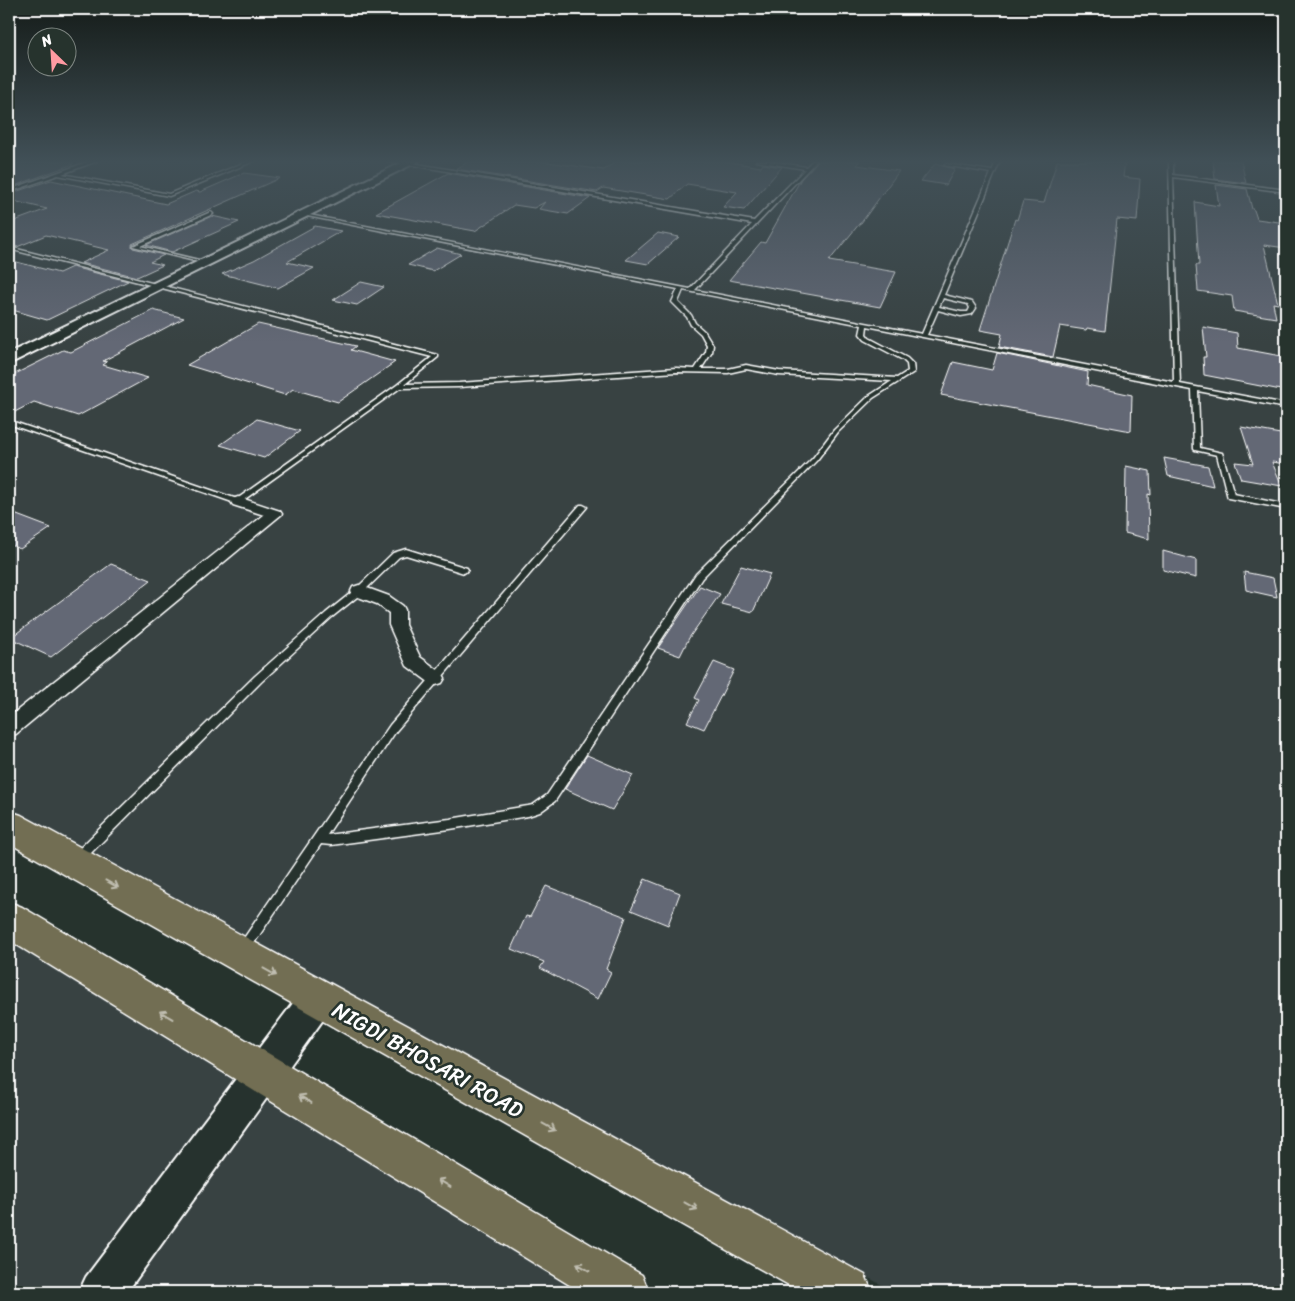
<svg xmlns="http://www.w3.org/2000/svg" width="1295" height="1301" font-family="Sriracha,sans-serif">
	<style>
		.built { fill: #384343 }
		.building { fill: #636775; stroke: #fff }
		.lines { fill: none; stroke-linecap: round; stroke-linejoin: round }
		.lane-casing { stroke: #fff; stroke-width: 3 }
		.street-casing { stroke: #fff; stroke-width: 3 }
		.secondary-casing { stroke: #fff; stroke-width: 4 }
		.primary-casing { stroke: #fff; stroke-width: 3 }
		.lane { fill: #26332d; fill-rule: evenodd }
		.street { fill: #26332d; fill-rule: evenodd }
		.secondary { fill: #26332d; fill-rule: evenodd }
		.primary { fill: #726e52; fill-rule: evenodd }
		.oneway { stroke: #c0beb1 }
		.labels { text-anchor: middle; dominant-baseline: central; stroke-width: 5; stroke-linejoin: round; paint-order: stroke }
		.near-street-label { font-size: 22px; fill: #fff; stroke: #26332d }
	</style>
	<rect width="100%" height="100%" fill="#26332d"/>
	<filter id="ink" filterUnits="userSpaceOnUse"><feTurbulence type="fractalNoise" baseFrequency=".02" numOctaves="2"/><feDisplacementMap in="SourceGraphic" scale="10" xChannelSelector="R" yChannelSelector="G"/><feConvolveMatrix kernelMatrix="1 2 1 2 8 2 1 2 1" color-interpolation-filters="sRGB"/></filter>
	<g filter="url(#ink)">
		<path class="built" d="M9 161H1286V1292H895L9 814Z
			M9 938 590 1292H9Z"/>
		<path class="building" d="M9 161H72L73 164 9 188Z
			M469 161H541L604 170 617 161H724L761 167 763 164 782 167 744 210 723 207 737 192 687 184 670 199 603 188 597 192 456 169Z
			M818 161H860L857 165 899 171 861 223H860L829 261 896 272 880 307 729 280 761 242 765 243 801 179Z
			M1057 161H1125L1123 177 1140 179 1137 221 1117 219 1105 331 1087 328 1086 330 1060 326 1053 357 999 347 1002 334 980 330 1015 219 1017 220 1023 201 1044 203Z
			M1213 161H1241L1246 183 1215 179Z
			M935 164 955 169 946 185 921 181Z
			M244 173 280 178 132 244 133 248 164 255 150 262 163 265 137 277 81 263 109 250 46 235 17 247 9 245V223L47 209 9 200V194L51 180 166 204 196 191 200 192Z
			M448 173 590 198 568 214 539 209 545 202 534 208 514 205 475 231 376 213Z
			M1216 185 1247 189 1252 209 1254 210 1257 219 1286 223V248L1264 245 1278 304 1273 303 1276 318 1234 311 1232 296 1198 291 1196 265H1199L1195 202 1219 206Z
			M212 216 239 222 172 252 146 245Z
			M315 226 341 231 287 262 314 268 278 288 222 274 254 260Z
			M658 233 679 237 648 264 626 260Z
			M437 248 461 254 433 271 408 265Z
			M9 260 59 273 72 267 128 281 47 320 9 309Z
			M361 282 384 287 357 305 333 300Z
			M153 310 184 318 103 361 107 362 103 365 148 378 78 416 34 402 9 415V377L63 350 71 352Z
			M258 324 356 346 351 350 395 362 338 402 293 389 285 395 187 365Z
			M1203 327 1237 333 1238 348 1281 356 1285 372H1286V391L1204 375 1203 357H1206Z
			M997 353 1088 372 1087 385 1132 395 1131 431 941 395 953 362 992 370Z
			M257 419 300 431 264 458 220 445Z
			M1241 427 1286 435V464L1272 462 1282 486 1241 479 1235 462 1253 464Z
			M1164 458 1208 466 1213 486 1168 476Z
			M1126 466 1150 471 1151 495 1148 494 1149 539 1125 533Z
			M9 512 51 528 20 549 9 544Z
			M1163 551 1196 560V578L1163 570Z
			M111 564 151 580 51 657 10 638Z
			M741 566 770 574 753 612 721 604Z
			M1244 572 1273 578 1277 597 1246 590Z
			M700 586 720 594 689 638 680 656 658 648Z
			M714 662 734 670 704 729 687 722 699 700 695 698Z
			M587 755 633 775 612 810 565 789Z
			M645 879 680 893 668 925 631 910Z
			M546 886 626 917 606 969 611 972 598 999 540 968 544 962 511 949 526 916 530 917Z"/>
		<g class="lines">
			<defs>
				<path id="lane" d="M90 161H97L62 174 169 194 248 161H254L169 196 58 175 9 192V190Z
					M389 161H400L754 221 805 169 756 161H768L806 167 812 161H816L695 290 922 334 991 173 944 165 946 164 992 171 996 161H1000L944 295 972 302 976 308 972 314 961 316 938 310 927 335 1174 382 1169 161H1173V175L1286 190V192L1173 177 1180 384 1286 404V408L1198 391 1200 448 1222 453 1234 494 1286 505V509L1228 498 1217 455 1195 450 1194 449 1192 390 867 326 866 334 869 338 907 358 913 364 914 372 873 398 838 432 817 460 702 578 555 801 540 812 528 816 450 829 331 845 321 844 248 952 244 954 240 952 238 948 240 944 390 725 580 505H583L587 507 396 731 327 835 450 819 528 806 533 805 547 795 696 574 813 458 834 430 869 396 892 381 779 375 746 369 728 373 676 372 459 387 400 388 238 504 9 424V420L11 421 237 499 397 385 432 357 9 249V247L438 355V357L405 384 459 383 676 368 695 369 706 352 707 345 701 334 691 325 687 317 672 302 678 289 302 215 304 214 690 289 752 224ZM683 290 862 325 860 334 865 340 903 360 907 364 908 371 897 378 779 371 746 365 728 369H701L712 352 713 345 705 332 695 323 691 315 678 302ZM943 298 968 304 970 308 968 312H961L939 307Z
					M211 212 213 214 140 246 207 262V264L133 246Z
					M406 549 467 568 468 570 464 573 406 555 399 557 362 593 332 617 261 682 81 863 77 864 73 863 72 859 73 855 255 676 326 613 356 589 393 553Z"/>
				<path id="street" d="M238 497 280 511 282 514 16 734 9 736V717L264 515 233 505 231 502 233 499Z
					M359 585 389 596 403 606 405 610V625L420 657 442 673 445 678 442 683 436 685 430 683 407 666 389 625V613L377 604 353 595 351 591 353 587Z"/>
				<path id="secondary" d="M405 161H419L9 364V353Z
					M318 980 330 986 336 998 330 1010 127 1292H79L86 1277 306 986Z"/>
				<path id="primary" d="M9 811 21 815 865 1275 872 1292H801L9 843Z
					M9 902 22 907 642 1275 649 1292H581L9 940Z"/>
			</defs>
			<use href="#lane" class="lane-casing"/>
			<use href="#street" class="street-casing"/>
			<use href="#secondary" class="secondary-casing"/>
			<use href="#primary" class="primary-casing"/>
			<use href="#lane" class="lane"/>
			<use href="#street" class="street"/>
			<use href="#secondary" class="secondary"/>
			<use href="#primary" class="primary"/>
		</g>
		<defs><path id="oneway-shaft" d="M-6 0H5M1.5-3L5.5 0L1.5 3" fill="none" stroke-width="1.6" stroke-linecap="round" stroke-linejoin="round" transform="scale(1.25)"/></defs>
		<g class="oneway">
			<use href="#oneway-shaft" transform="translate(112 884) rotate(29)"/>
			<use href="#oneway-shaft" transform="translate(270 972) rotate(29)"/>
			<use href="#oneway-shaft" transform="translate(166 1015) rotate(-149)"/>
			<use href="#oneway-shaft" transform="translate(305 1099) rotate(-149)"/>
			<use href="#oneway-shaft" transform="translate(549 1127) rotate(29)"/>
			<use href="#oneway-shaft" transform="translate(444 1183) rotate(-149)"/>
			<use href="#oneway-shaft" transform="translate(691 1206) rotate(29)"/>
			<use href="#oneway-shaft" transform="translate(583 1267) rotate(-149)"/>
		</g>
	</g>
	<linearGradient id="sky" x2="0" y2="1"><stop stop-color="#151c19"/><stop offset="0.47" stop-color="#415057"/><stop offset="1" stop-color="#415057" stop-opacity="0"/></linearGradient>
	<rect width="1295" height="343" fill="url(#sky)"/>
	<g class="labels">
		<g class="near-street-label">
			<text transform="translate(428 1060) rotate(29)">NIGDI BHOSARI ROAD</text>
		</g>
	</g>
	<rect width="1295" height="1301" fill="none" stroke="#26332d" stroke-width="30"/>
	<rect x="15" y="15" width="1265" height="1271" fill="none" stroke="#fff" stroke-width="2" filter="url(#ink)"/>
	<g transform="translate(52 52) rotate(335)"><circle r="24" fill="#26332d" stroke="#7d8581"/>
	<path d="M0-4L9 19L0 12L-9 19Z" fill="#ff9aa2"/>
	<text y="-8" font-size="14" font-weight="bold" text-anchor="middle" fill="#ffffff">N</text>
	</g>
</svg>
